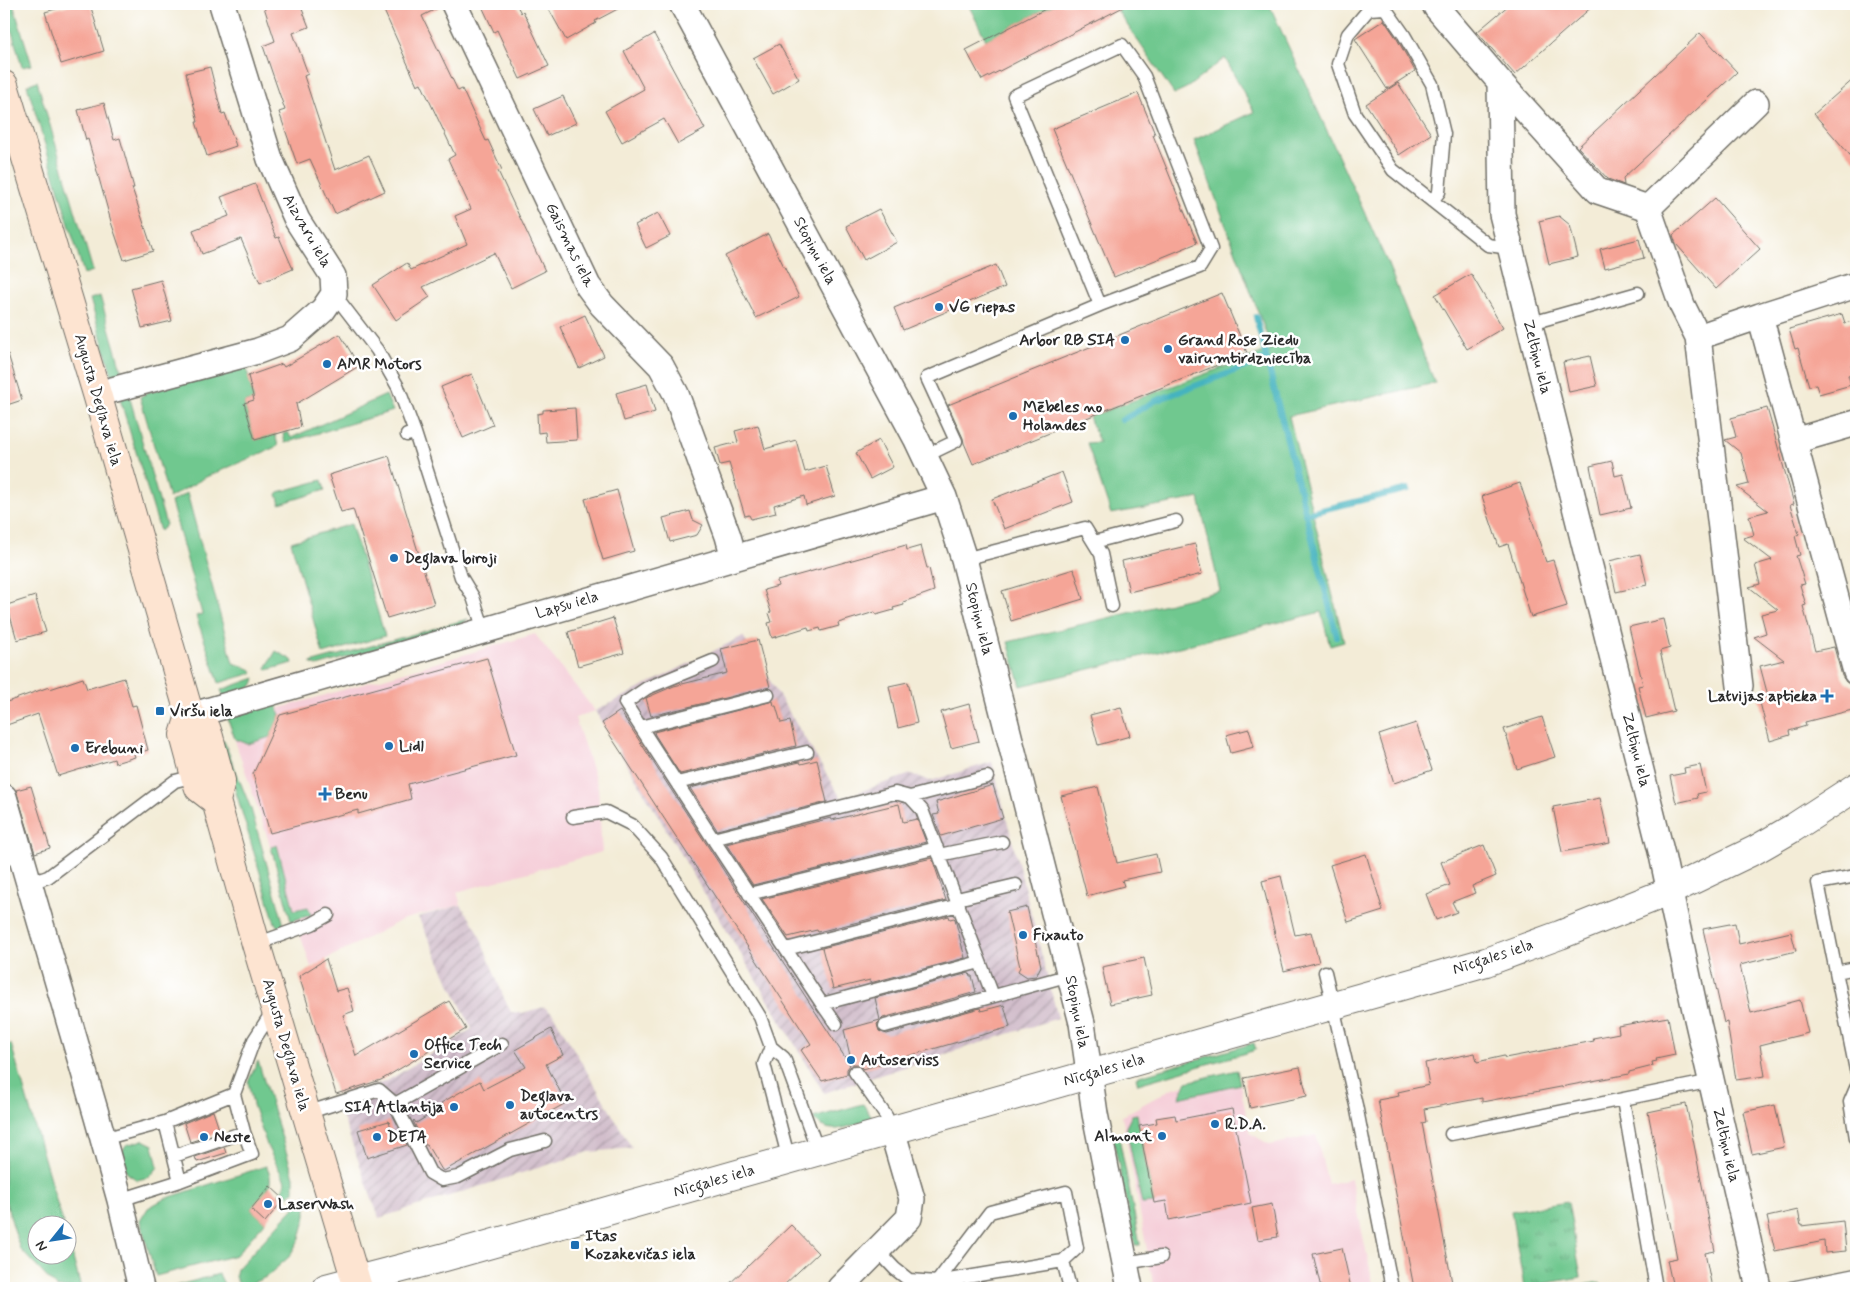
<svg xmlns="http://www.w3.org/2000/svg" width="1860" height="1292" font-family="Mynerve,sans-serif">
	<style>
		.built { fill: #f5cfd9 }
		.industrial { fill: url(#industrial-furrows) }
		.green { fill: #6fc88f; stroke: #4d7a5d }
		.park { fill: url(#park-tufts); stroke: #4d7a5d }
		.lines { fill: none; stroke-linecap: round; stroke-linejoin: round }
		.stream { stroke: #45b3bf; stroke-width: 6 }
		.building { fill: #f5a597 }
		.service-casing { stroke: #716f67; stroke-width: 15 }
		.minor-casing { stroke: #716f67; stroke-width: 28 }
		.tertiary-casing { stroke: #716f67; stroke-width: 30 }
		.secondary-casing { stroke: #716f67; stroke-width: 30 }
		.service { stroke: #fff; stroke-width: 12 }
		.minor { stroke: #fff; stroke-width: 25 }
		.tertiary { stroke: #fff; stroke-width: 28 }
		.secondary { stroke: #fde4d1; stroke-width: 28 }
		.poi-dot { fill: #1f6fb2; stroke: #fff; stroke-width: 2 }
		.labels { text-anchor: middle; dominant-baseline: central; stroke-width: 5; stroke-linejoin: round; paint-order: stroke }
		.street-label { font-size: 16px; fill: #2b2b2b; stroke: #fff }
		.poi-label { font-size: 16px; font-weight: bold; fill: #2b2b2b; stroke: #fff; text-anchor: start }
	</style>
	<defs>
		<pattern id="industrial-furrows" width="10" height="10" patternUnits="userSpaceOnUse" patternTransform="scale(1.25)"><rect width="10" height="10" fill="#d1bdcb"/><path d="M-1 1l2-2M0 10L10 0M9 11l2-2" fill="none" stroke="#aa9aa5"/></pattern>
		<pattern id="park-tufts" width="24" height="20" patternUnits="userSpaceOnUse" patternTransform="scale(1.25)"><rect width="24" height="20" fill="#6fc88f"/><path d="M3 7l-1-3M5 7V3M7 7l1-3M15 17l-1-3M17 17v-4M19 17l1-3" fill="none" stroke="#5ba375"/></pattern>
	</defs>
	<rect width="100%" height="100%" fill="#fff"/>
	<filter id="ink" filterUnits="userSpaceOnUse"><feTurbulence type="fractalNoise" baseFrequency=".02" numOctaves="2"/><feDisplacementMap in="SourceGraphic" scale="10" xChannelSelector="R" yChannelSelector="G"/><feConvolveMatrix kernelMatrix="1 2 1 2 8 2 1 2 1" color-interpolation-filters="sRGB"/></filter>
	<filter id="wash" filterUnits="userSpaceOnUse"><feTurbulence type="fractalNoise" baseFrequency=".0096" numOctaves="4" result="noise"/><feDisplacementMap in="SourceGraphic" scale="20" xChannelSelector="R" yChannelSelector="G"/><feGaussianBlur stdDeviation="1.12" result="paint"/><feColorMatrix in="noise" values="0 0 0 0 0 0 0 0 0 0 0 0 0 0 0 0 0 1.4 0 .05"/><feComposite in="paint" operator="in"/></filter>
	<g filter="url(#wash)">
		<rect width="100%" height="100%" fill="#f3ecd7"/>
		<path class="built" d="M535 634 595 711 575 718 598 787 602 852 457 892 461 905 404 919 311 967 229 723Z
			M1237 1070 1250 1133 1270 1145 1316 1135 1328 1184 1351 1179 1374 1288H1154L1122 1116 1173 1088Z"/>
		<path class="industrial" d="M743 636 841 798 911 774 930 781 992 762 1058 1018 824 1093 595 711Z
			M461 905 477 929 504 998 511 1012 522 1013 544 1007 553 1014 632 1148 589 1152 379 1218 336 1099 387 1081 472 1029 418 917Z"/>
		<path class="green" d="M4 4H13L32 65 22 67Z
			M968 4H1055L986 40Z
			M1113 4H1269L1387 262 1435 383 1289 416 1344 642 1330 646 1321 612 1021 686 1008 642 1220 591 1199 498 1111 514 1087 443 1099 442 1089 417 1272 349 1194 140 1254 112 1225 58 1188 87 1174 94Z
			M37 81 93 271 84 274 27 85Z
			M100 296 124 380H118L112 375 90 299Z
			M246 366 254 400 244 403 255 440 275 434 278 446 206 477 169 498 140 397 148 392Z
			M129 395 166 525 160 531 120 399Z
			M386 395 393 411 285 443 283 434 288 432 291 438Z
			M322 480 325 490 280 504 277 494 279 492Z
			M187 493 233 663 252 670 253 673 219 683 196 616 202 614 171 502Z
			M351 524 385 636 323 654 291 542Z
			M468 619 460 625 317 666 310 663Z
			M276 651 292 660 293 663 267 670 266 668Z
			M255 678C252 694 237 694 224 697L221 690Z
			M275 699 280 715 270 737 248 744 235 739 227 717Z
			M224 741 251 809 284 925 278 927 275 923 221 742Z
			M277 845 294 910 308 907 311 915 291 921 271 847Z
			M1254 1043 1256 1050 1138 1084 1136 1077Z
			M11 1044 63 1224H38V1254H68V1239L81 1288H57L20 1249 4 1196V1046Z
			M258 1061 294 1177V1191L284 1199 279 1194 284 1188 285 1181 268 1148 253 1105 248 1082Z
			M1237 1070 1240 1084 1179 1098 1187 1082Z
			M863 1104 872 1118C850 1125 830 1139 813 1118Z
			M1137 1114 1139 1126 1154 1203 1142 1204 1126 1127 1132 1115Z
			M1119 1137 1140 1244V1245H1135L1113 1138Z
			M143 1140 153 1145 158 1167 150 1177 137 1180 127 1173 120 1155 126 1145Z
			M266 1166C277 1186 264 1194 251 1209L265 1222 236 1255 156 1276 140 1221 148 1208 164 1199Z
			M306 1195V1216L300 1238 289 1257 266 1277 241 1288 235 1277 237 1269Z
			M219 1274 226 1288H168Z
			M1600 1282 1601 1288H1569Z"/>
		<path class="park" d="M1568 1202 1581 1277 1524 1287 1511 1211Z"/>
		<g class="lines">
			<path class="stream" d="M1256 317 1337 637
				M1122 420 1155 401 1266 359
				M1305 514 1408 489"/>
		</g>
		<g id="blocks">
			<path class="building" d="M73 4H90L104 51 61 64 45 12Z
				M274 4H300L309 27 293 33 308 74 304 76 335 170 369 155 385 191 335 214 310 159 297 164 279 112 285 110 263 46 275 41 264 7Z
				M381 4H440V7L422 16 458 91 462 89 486 141 488 140 502 170 498 171 545 271 511 288 494 253 423 287 430 297 396 320 373 285 407 263 411 270 467 244 455 216 471 209 448 159 455 155 421 83 417 85Z
				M481 4H516L521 13 523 11 549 66 520 79 497 30 494 32Z
				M546 4H627L595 21 596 23 566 40Z
				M1055 4H1129L982 80 966 50Z
				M1510 4H1595L1515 75 1477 32Z
				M1384 20 1397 39 1415 71 1387 89 1355 39Z
				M1700 33 1737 72 1623 178 1624 185 1608 179 1578 147Z
				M654 34 705 129 678 144 664 119 622 142 605 111 644 89 624 51Z
				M779 44 799 79 773 94 753 58Z
				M210 67 222 114 225 113 236 146 207 156 196 122H198L186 73Z
				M1856 77V162L1814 114Z
				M1398 83 1431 134 1399 155 1366 104Z
				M1138 93 1155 134 1153 135 1197 243 1114 277 1052 129Z
				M563 96 576 123 547 136 534 109Z
				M104 103 114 140 120 138 134 188H132L153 251 124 260 112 225 88 139 86 140 78 110Z
				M255 184 276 238 279 237 293 269 260 283 241 239 202 254 193 230 229 216 221 197Z
				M1715 198 1760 249 1716 289 1676 244 1673 235Z
				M879 209 897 242 864 260 846 226Z
				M658 213 670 236 646 248 635 225Z
				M1559 216 1570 225 1578 257 1549 264 1539 221Z
				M768 234 799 297 756 318 725 256Z
				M1639 239 1644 258 1605 268 1600 249Z
				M996 265 1005 287 903 330 894 308Z
				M1471 274 1503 328 1467 349 1435 295Z
				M161 280 172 321 142 328 131 288Z
				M1222 293 1247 353 973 464 964 443 963 438 948 405Z
				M1842 314 1845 323 1856 320V341L1851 342 1856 362V363L1851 365 1854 373 1848 375 1851 385 1819 394 1816 385 1809 386 1798 348 1795 349 1789 329Z
				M585 315 604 356 579 368 560 327Z
				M340 334 359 366 296 404 301 427 255 440 244 403 254 400 248 376 282 364 284 367Z
				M4 354H8L22 400 4 406Z
				M1590 356 1597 386 1569 392 1563 362Z
				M472 374 493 425 463 438 441 387Z
				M647 384 655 412 624 421 616 393Z
				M575 408 577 440 546 442 545 432 538 433 537 414 543 413V410Z
				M1767 408 1794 504 1790 505 1799 534 1795 536 1800 555 1796 556 1805 584 1800 585 1806 605 1803 606 1815 651 1834 647 1842 676 1846 682 1853 686 1856 697V709L1805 722 1806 726 1789 731 1790 735 1770 741 1759 699 1768 696 1760 666 1784 660 1754 637 1766 633 1761 614 1778 610 1749 587 1760 584 1755 565 1772 560 1743 538 1754 535 1749 516 1768 511 1737 487 1749 484 1741 453 1725 440 1736 437 1731 418Z
				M758 425 765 449 796 440 805 472 826 466 835 496 806 505 804 496 774 505 776 513 751 519 749 515 745 516 729 463 720 465 715 448 738 442 735 431Z
				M879 440 893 467 870 479 856 453Z
				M389 456 434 604 387 618 353 509 341 512 329 475Z
				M1612 461 1615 476 1623 474 1631 508 1600 515 1590 466Z
				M1062 472 1073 502 1004 529 992 499Z
				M1520 483 1546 562 1553 560 1567 606 1531 617 1508 544 1499 547 1482 496Z
				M617 490 634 551 603 560 585 499Z
				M690 511 693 520 703 525 697 535 670 542 663 518Z
				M1195 544 1202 574 1129 592 1122 561Z
				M906 545 907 550 921 546 927 568H929L934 591 903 602 904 605 893 608 894 610 876 615 875 612 838 623 839 626 821 631 820 628 809 631 808 627 772 638 768 623 772 622 769 613 771 612 764 590 778 586 777 581Z
				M1640 554 1647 585 1616 592 1609 561Z
				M1074 569 1083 599 1011 621 1002 591Z
				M35 596 46 632 17 640 7 605Z
				M613 618 624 653 578 666 568 632Z
				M1663 619 1670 648 1660 651 1674 711 1646 718 1638 686 1643 685 1629 627Z
				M758 640 770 687 651 716 646 698 674 686 727 673 721 649Z
				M487 658 516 755 408 784 411 799 358 814V810L270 833 253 774 280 715Z
				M83 678 87 689 124 678 132 706 136 705 148 750 134 754 135 757 115 763 114 759 58 776 38 714 4 726V703L49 687 50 689Z
				M908 682 917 723 898 728 889 686Z
				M773 701 774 706H776L781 723 790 721 796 746 680 774 655 735 654 732Z
				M969 704 979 741 951 748 941 712Z
				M1121 707 1130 736 1098 745 1090 715Z
				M620 711 850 1065 847 1069V1074L822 1081 801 1050 811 1044 602 723Z
				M1542 717 1555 757 1517 769 1504 729Z
				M1416 723 1432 770 1394 783 1379 735Z
				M1249 729 1254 747 1231 753 1226 735Z
				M817 760 827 802 717 830 690 788 800 762 801 764Z
				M1700 765 1706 792 1697 794 1698 798 1676 803 1670 776 1685 773 1684 768Z
				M993 785 1003 818 941 836 933 815 939 814 936 802Z
				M31 786 50 848 35 853 16 790Z
				M1098 787 1117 863 1156 854 1160 872 1122 880 1124 886 1087 896 1061 796Z
				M1600 798 1610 843 1562 852 1553 807Z
				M899 804 903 822 917 819 926 842 753 885 726 844 831 818 832 820Z
				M1484 845 1496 876 1472 886 1475 893 1452 902 1457 912 1436 920 1426 894 1450 885 1441 862Z
				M1366 854 1383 911 1348 922 1330 865Z
				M932 858 946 900 818 932 817 930 788 937 762 899Z
				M1281 876 1295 935 1311 932 1319 962 1284 971 1262 881Z
				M1027 907 1041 966 1036 976 1027 977 1018 971 1020 967 1007 912Z
				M949 916 950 919 954 918 955 919 965 958 870 983V980L833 989 822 948Z
				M1735 923 1739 944 1791 932 1796 951 1740 965 1751 1013 1800 1000 1808 1033 1760 1045 1765 1076 1736 1080 1727 1022 1724 1023 1703 929Z
				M1144 958 1152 995 1110 1004 1102 967Z
				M326 959 336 991 347 988 354 1011 343 1015 356 1056 449 1001 466 1029 381 1080 336 1094 299 976Z
				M969 973 970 976H972L976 992 883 1018 877 1024 879 1031 887 1034 980 1008 981 1011 1004 1005 1010 1027 863 1069 858 1064H852L844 1030 880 1020 875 998Z
				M1668 1017 1675 1055 1656 1059 1657 1061 1652 1062 1653 1066 1629 1072V1074L1482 1102V1098L1424 1109 1426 1122 1422 1123 1453 1288H1414L1378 1100 1399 1096 1398 1092 1429 1085 1425 1063 1475 1053 1477 1062 1504 1056 1505 1058 1594 1041 1593 1038 1619 1033 1618 1026Z
				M551 1029 563 1055 546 1064 566 1103 444 1171 442 1170 427 1145H425L413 1121 414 1120 416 1123 443 1107 441 1103 480 1081 484 1089 526 1067 515 1050Z
				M1300 1067 1307 1096 1250 1108 1244 1078Z
				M1686 1104 1715 1251 1705 1253 1712 1288H1673L1667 1260 1677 1258 1648 1112Z
				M1775 1105 1784 1147 1752 1154 1743 1112Z
				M1232 1109 1251 1203 1169 1220 1166 1201 1154 1203 1139 1126 1157 1123 1156 1118 1175 1115 1176 1120Z
				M213 1111 220 1132 190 1142 184 1123Z
				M389 1121 393 1135 400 1131 407 1145 367 1158 358 1130Z
				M224 1147 226 1153 197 1162 195 1157Z
				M270 1186 284 1199 265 1222 251 1209Z
				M1272 1204 1278 1237 1258 1240 1252 1208Z
				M1798 1210 1801 1226 1843 1221 1846 1251 1825 1253 1824 1241 1775 1251 1767 1217Z
				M791 1225 818 1253 781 1288H725Z
				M1342 1248 1351 1288H1321L1313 1254Z"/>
		</g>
	</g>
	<g filter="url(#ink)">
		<use href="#blocks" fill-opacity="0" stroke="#716f67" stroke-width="1"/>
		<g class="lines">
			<defs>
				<path id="service" d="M1432 201 1439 192 1444 134 1432 84 1404 35 1385 8 1369 9 1348 34 1338 64 1355 114 1393 170 1488 245 1510 248
					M334 294 377 350 398 387 415 433
					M1528 324 1638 293
					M407 435 415 433 461 577 473 597 484 630
					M925 456 956 441 927 378 1100 305 1014 96 1122 45 1144 76 1211 249 1200 267 1100 305
					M1094 542 1176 521
					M964 559 1085 528 1101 554 1112 606
					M713 661 647 688 625 703 713 839 822 1004 980 962
					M641 727 768 695
					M677 783 807 752
					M910 797 987 777
					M573 817 606 812 632 825 661 857 760 1017 771 1047 784 1058 818 1151
					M713 839 895 793 910 797 922 810 993 996
					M939 855 1002 842
					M1856 876 1818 883 1856 1070
					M30 883 48 877 175 781 195 776
					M749 894 937 848
					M957 899 1016 885
					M256 944 312 924 328 915
					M786 949 959 905
					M1325 972 1356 1105 1392 1288
					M1836 972 1856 968
					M822 1004 836 1024
					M885 1026 1070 975
					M771 1047 764 1064 789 1160
					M855 1072 886 1116 892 1130
					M1856 1088 1850 1102 1856 1138
					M1623 1100 1656 1288
					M395 1104 502 1044
					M306 1113 379 1090 395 1104 430 1173 442 1180 458 1177 510 1150 545 1141
					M165 1122 180 1181
					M1451 1134 1712 1081
					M103 1139 165 1122 234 1094
					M174 1156 244 1132
					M120 1200 180 1181 252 1154 244 1132 234 1094 254 1040 274 1009
					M878 1251 895 1269 909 1280 937 1282 1063 1261 1070 1288
					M1125 1263 1161 1257
					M937 1282 990 1212 1066 1192 1077 1248 1063 1261
					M1791 1288 1856 1275"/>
				<path id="minor" d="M454 4 588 286 602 305 661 366 676 394 728 536 734 558
					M682 4 916 438 944 497 964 559 1082 1023 1095 1114 1130 1288
					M1436 7 1500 82 1502 214 1662 855 1695 1010 1759 1288
					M1500 82 1598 191 1648 208 1682 305 1698 337
					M1648 208 1756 103
					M97 394 258 351 290 339 323 310 334 294 333 276 297 220 270 159 222 4
					M1794 441 1856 423
					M1856 672 1760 316 1856 285
					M1740 686 1698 337 1760 316
					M190 716 944 497
					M4 797 97 1117 120 1200 141 1288
					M840 1288 909 1218 912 1199 892 1130"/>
				<path id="tertiary" d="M326 1288 445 1257 1486 962 1560 935 1670 891 1755 850 1793 828 1856 787"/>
				<path id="secondary" d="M4 85 97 394 190 716 184 735 195 776 199 788 216 801
					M190 716 206 728 209 737 221 781 216 801 256 944 358 1288"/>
			</defs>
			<use href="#service" class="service-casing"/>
			<use href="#minor" class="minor-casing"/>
			<use href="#tertiary" class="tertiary-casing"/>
			<use href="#secondary" class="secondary-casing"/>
			<use href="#service" class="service"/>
			<use href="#minor" class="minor"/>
			<use href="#tertiary" class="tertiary"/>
			<use href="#secondary" class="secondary"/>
		</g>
	</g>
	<g class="poi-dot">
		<circle cx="939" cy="307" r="5"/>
		<circle cx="1125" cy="340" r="5"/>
		<circle cx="1168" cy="349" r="5"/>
		<circle cx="327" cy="364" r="5"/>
		<circle cx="1013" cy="416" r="5"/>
		<circle cx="394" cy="558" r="5"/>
		<path d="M1824.5 688.5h5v5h5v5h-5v5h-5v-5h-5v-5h5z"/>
		<rect x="155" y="706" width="10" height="10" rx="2.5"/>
		<circle cx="389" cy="746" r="5"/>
		<circle cx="75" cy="748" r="5"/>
		<path d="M322.5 786.5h5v5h5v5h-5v5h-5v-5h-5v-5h5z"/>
		<circle cx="1023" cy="935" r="5"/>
		<circle cx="414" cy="1054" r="5"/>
		<circle cx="851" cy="1060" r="5"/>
		<circle cx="510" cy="1105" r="5"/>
		<circle cx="454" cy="1107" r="5"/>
		<circle cx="1215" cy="1124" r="5"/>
		<circle cx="1162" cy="1136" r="5"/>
		<circle cx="204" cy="1137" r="5"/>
		<circle cx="377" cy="1137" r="5"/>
		<circle cx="268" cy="1204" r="5"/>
		<rect x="570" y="1240" width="10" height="10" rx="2.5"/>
	</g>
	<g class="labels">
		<g class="street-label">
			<text transform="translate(307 231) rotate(60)">Aizvaru iela</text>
			<text transform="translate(570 245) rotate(64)">Gaismas iela</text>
			<text transform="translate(815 251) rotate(62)">Stopiņu iela</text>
			<text transform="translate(1537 357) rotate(76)">Zeltiņu iela</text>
			<text transform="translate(98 400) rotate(74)">Augusta Deglava iela</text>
			<text transform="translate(567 605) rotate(-16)">Lapsu iela</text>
			<text transform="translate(979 619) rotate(76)">Stopiņu iela</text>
			<text transform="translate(1636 750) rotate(76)">Zeltiņu iela</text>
			<text transform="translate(1493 957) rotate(-18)">Nīcgales iela</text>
			<text transform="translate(1077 1012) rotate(79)">Stopiņu iela</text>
			<text transform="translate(286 1045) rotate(74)">Augusta Deglava iela</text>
			<text transform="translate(1104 1070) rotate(-16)">Nīcgales iela</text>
			<text transform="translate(1726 1145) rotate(77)">Zeltiņu iela</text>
			<text transform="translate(714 1181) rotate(-16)">Nīcgales iela</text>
		</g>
		<g class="poi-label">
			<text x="949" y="307">VG riepas</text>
			<text x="1115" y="340" text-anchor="end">Arbor RB SIA</text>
			<text x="1178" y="340">Grand Rose Ziedu<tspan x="1178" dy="18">vairumtirdzniecība</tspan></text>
			<text x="337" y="364">AMR Motors</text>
			<text x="1023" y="407">Mēbeles no<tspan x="1023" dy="18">Holandes</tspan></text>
			<text x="404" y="558">Deglava biroji</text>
			<text x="1817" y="696" text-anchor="end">Latvijas aptieka</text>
			<text x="170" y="711">Viršu iela</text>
			<text x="399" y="746">Lidl</text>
			<text x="85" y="748">Erebuni</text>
			<text x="335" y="794">Benu</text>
			<text x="1033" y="935">Fixauto</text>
			<text x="424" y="1045">Office Tech<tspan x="424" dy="18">Service</tspan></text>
			<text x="861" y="1060">Autoserviss</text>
			<text x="520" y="1096">Deglava<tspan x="520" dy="18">autocentrs</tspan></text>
			<text x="444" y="1107" text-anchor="end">SIA Atlantija</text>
			<text x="1225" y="1124">R.D.A.</text>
			<text x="1152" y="1136" text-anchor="end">Almont</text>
			<text x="214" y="1137">Neste</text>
			<text x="387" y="1137">DETA</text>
			<text x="278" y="1204">LaserWash</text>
			<text x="585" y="1236">Itas<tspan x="585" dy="18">Kozakevičas iela</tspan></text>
		</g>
	</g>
	<rect width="1860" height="1292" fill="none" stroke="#fff" stroke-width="20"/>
	<g transform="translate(52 1240) rotate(240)"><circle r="24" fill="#ffffff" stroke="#aaaaaa"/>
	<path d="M0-4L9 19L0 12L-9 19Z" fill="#1f6fb2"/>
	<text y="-8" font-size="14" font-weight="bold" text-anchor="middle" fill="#2b2b2b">N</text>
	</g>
</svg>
